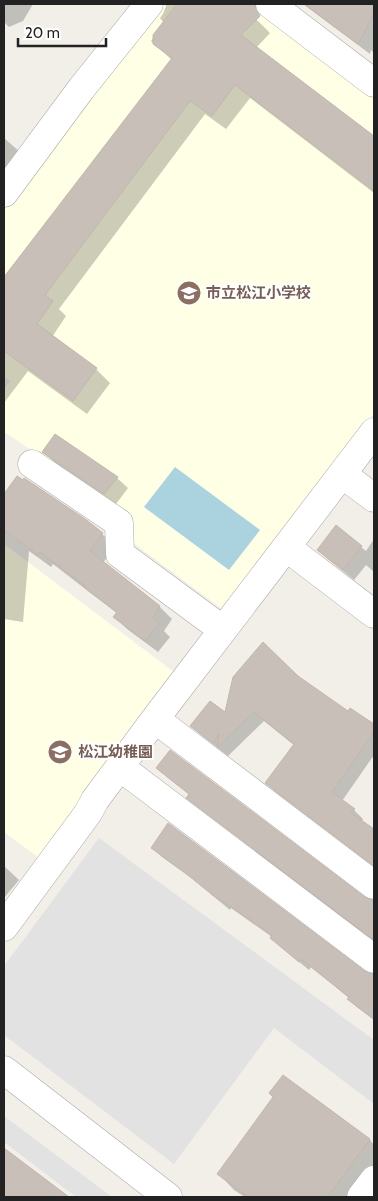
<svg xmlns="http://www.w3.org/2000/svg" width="378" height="1201" font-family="Cabin,'Noto Sans JP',sans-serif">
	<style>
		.education { fill: #ffffe5 }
		.parking { fill: #e2e2e2 }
		.water { fill: #aad3df }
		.shadow { fill: #0003 }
		.building { fill: #c7bfb8; stroke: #c4b6ab }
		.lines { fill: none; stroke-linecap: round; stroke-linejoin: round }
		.minor-casing { stroke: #a9a9a9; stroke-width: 29 }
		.minor { stroke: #fff; stroke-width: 28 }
		.labels { text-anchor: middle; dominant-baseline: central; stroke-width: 4; stroke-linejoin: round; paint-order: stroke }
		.education-label { font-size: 15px; font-weight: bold; fill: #785e54; stroke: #fff; text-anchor: start }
	</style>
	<rect width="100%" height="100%" fill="#f2efe9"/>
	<path class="education" d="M162 4H252L374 97V413L222 609 132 542 36 453 4 432V389L10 381 4 377V210Z
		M4 544 174 672 39 858 4 832Z"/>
	<path class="parking" d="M99 838 374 1040V1104L274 1028 174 1164 4 1035V966Z
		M4 1116 112 1197H76L4 1142Z"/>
	<path class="water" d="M175 467 260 530 229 570 144 507Z"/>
	<path class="shadow" d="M4 4H33L23 21 9 27 4 22Z
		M165 4H237L256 19 270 33 256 48 374 138V193L250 98 226 129 205 114 59 309 66 316 52 337 96 369 110 383 87 414 28 371 4 403V279L172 60 151 41 164 23 160 18 163 14 166 6Z
		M303 4H374V53L371 50 370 54Z
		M4 138 20 152 4 173Z
		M44 452 117 478 128 488 116 504 54 462Z
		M17 478 84 520 102 534 115 546 103 563 160 607 172 619 164 631 170 637 158 652 127 629 115 617 118 614 93 595 53 564 51 567 29 551 23 622 4 619V496Z
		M374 539V572L366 565 354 580 329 560 318 550 361 547 366 551Z
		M297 677 348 713 351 709 374 726V755L342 801 354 810 363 819 361 822 374 831V866L276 792 266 782 295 746 264 721 228 756 201 735 192 726 225 714Z
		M158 768 364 899 374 901V941L198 807 188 798 190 795 167 777Z
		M153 848 364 973 371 976 374 975V1020L358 1008 348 999 349 998 311 967 309 970 281 947 271 938 272 937 231 908 230 910 194 880 162 857Z
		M4 866 19 880 4 898Z
		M284 1077 370 1140 374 1145V1171L355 1197H245L234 1190 219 1174 275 1097Z
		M4 1149 67 1197H4Z"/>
	<path class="building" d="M177 4H255L256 10 260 16 241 35 374 136V191L235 85 212 116 190 101 45 295 53 301 37 324 97 368 73 401 4 351V277L172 58 153 44V35Z
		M304 4H374V14L358 44Z
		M55 434 118 477 104 494 42 452Z
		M17 476 23 480 24 478 85 519 103 533 90 551 160 606 153 618 159 624 145 641 113 617 117 612 84 587 85 586 40 552 38 555 4 530V494Z
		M336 525 362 546 343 570 317 550Z
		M263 642 298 676 348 711 350 708 374 724V732L332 792 355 809 351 813 374 829V866L265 783 294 744 254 712 218 747 217 746 219 734 213 743 190 726 210 701 225 712 233 677Z
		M170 750 365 897 374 900V940L186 798 189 794 156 768Z
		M168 823 365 971 374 974V1019L347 999 349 997 301 959 299 962 270 938 272 935 221 900 220 901 183 871 151 848Z
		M283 1075 370 1139 328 1197H248L217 1174 273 1097 269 1093Z
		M4 1148 69 1197H4Z"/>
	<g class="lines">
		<defs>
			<path id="minor" d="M270 4 374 83
				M4 193 81 89 149 4
				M32 464 119 523 120 554 223 630
				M342 474 374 498
				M286 547 374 614
				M155 719 374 885
				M120 767 374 959
				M4 927 88 813 95 800 155 719 374 432
				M4 1070 168 1197
				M361 1197 374 1180"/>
		</defs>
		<use href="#minor" class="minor-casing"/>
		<use href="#minor" class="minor"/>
	</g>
	<defs>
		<symbol id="school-disc" viewBox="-11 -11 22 22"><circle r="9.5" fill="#8d6e63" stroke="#fff"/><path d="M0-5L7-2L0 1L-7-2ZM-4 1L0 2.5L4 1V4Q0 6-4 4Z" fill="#fff"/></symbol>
	</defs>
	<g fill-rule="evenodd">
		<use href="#school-disc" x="175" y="279" width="28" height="28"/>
		<use href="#school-disc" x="46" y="738" width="28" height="28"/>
	</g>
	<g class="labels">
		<g class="education-label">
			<text x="206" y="293">市立松江小学校</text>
			<text x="78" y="752">松江幼稚園</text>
		</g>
	</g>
	<rect width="378" height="1201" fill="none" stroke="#222222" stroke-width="10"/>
	<path d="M18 38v8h88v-8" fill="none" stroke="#222222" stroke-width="2.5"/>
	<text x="25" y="38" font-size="15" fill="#222222" stroke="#ffffff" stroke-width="4" paint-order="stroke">20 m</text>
</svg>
